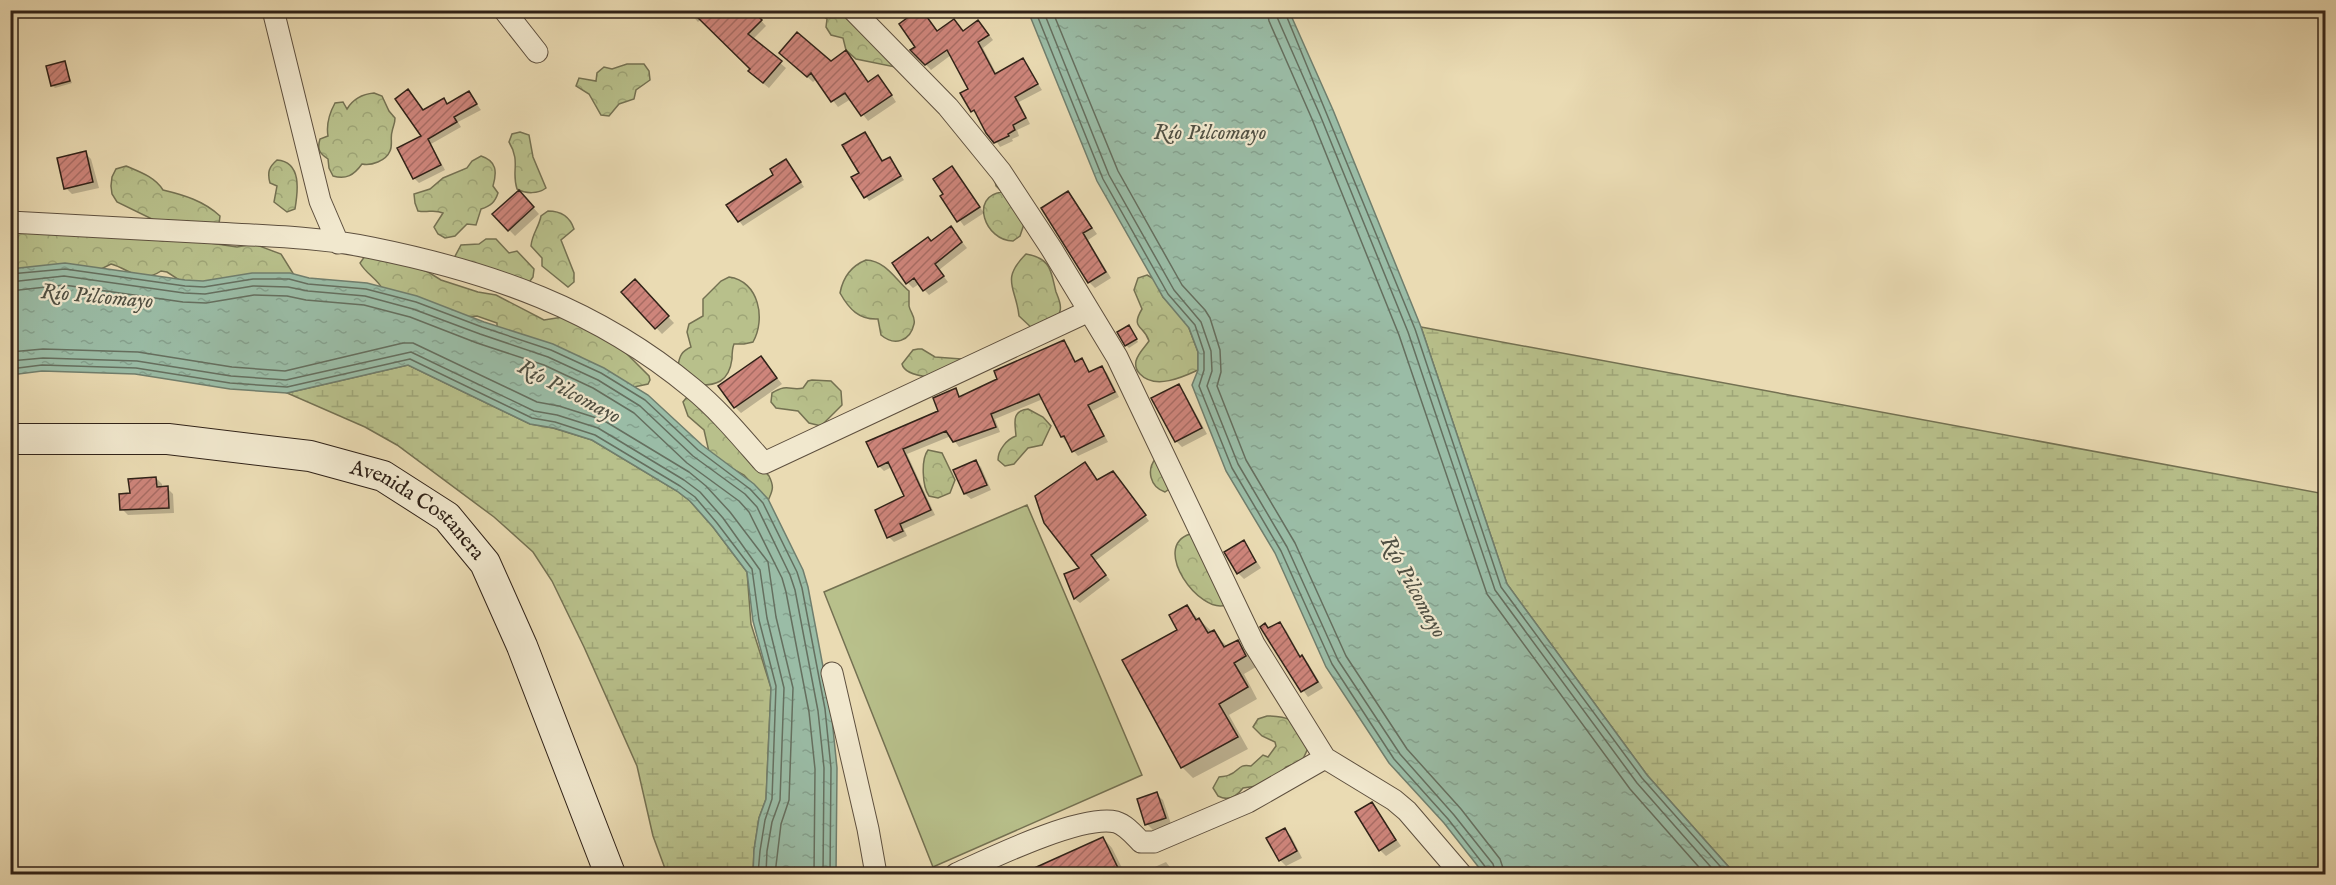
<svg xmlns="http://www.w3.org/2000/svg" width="2336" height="885" font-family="'IM FELL English',serif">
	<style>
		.forest { fill: url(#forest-crowns); stroke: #747152; stroke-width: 1.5 }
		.wetland { fill: url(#wetland-marsh); stroke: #747152; stroke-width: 1.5 }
		.garden { fill: #b8c08b; stroke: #747152; stroke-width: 1.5 }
		.water { fill: url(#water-ripples); stroke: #707e6d; stroke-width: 1.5 }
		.shadow { fill: #0003 }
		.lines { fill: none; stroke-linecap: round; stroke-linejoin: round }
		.shore { stroke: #656f5f; stroke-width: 1.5 }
		.building { fill: url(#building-hatch); stroke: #302218; stroke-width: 1.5 }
		.street-casing { stroke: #5e503f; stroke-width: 23 }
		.secondary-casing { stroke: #302218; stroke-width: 32 }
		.street { stroke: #f1e8ce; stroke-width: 21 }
		.secondary { stroke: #f1e8ce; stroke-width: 30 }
		.labels { text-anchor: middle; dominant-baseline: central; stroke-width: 4.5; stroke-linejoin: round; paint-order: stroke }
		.street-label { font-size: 21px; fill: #302218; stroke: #f1e8ce }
		.water-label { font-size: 22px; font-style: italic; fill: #505043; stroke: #f1e8ce }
	</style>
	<defs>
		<pattern id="forest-crowns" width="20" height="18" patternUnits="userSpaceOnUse" patternTransform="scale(1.5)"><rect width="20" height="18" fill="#b8c08b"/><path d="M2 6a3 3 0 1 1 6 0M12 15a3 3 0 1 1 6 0" fill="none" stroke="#9ea577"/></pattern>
		<pattern id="wetland-marsh" width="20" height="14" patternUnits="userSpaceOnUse" patternTransform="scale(1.5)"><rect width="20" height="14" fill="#b8c08b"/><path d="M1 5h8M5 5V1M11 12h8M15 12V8" fill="none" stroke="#9ea577"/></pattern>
		<pattern id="water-ripples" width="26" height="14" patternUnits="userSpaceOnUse" patternTransform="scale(1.5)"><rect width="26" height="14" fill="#9abca6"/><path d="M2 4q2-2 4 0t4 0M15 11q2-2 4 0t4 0" fill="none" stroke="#85a18e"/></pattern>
		<pattern id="building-hatch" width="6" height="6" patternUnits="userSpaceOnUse" patternTransform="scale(1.5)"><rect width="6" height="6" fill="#ce857b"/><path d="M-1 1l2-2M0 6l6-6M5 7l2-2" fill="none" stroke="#a86c64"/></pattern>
	</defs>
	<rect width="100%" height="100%" fill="#eadbb3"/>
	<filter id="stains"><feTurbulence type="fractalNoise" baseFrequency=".00333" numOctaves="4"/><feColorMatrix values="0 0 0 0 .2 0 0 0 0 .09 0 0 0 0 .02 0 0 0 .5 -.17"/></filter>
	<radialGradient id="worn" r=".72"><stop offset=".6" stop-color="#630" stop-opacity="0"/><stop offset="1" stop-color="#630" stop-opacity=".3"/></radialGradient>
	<path class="forest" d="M815 11H855L895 67 856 59 846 50 843 38 831 35 826 27 827 19Z
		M627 64H644L649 71 650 80 636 90 634 99 619 104 609 116 601 115 589 94 576 86 579 78 596 81 597 73 604 67 612 69Z
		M374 93 382 96 389 111 395 118C395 124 393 126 392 132 390 137 393 145 390 151 386 161 371 166 362 164 354 175 346 180 333 176L329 168 328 159C319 153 317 149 320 139L328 136C326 124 329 114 335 103L343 102 347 109C353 99 363 94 374 93Z
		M520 132 529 135 533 157 546 188C538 194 526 194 517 189 511 171 521 162 509 142L512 134Z
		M481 156C497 161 497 172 493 186L498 193C495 202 491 206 481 209L476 225 467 224 455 236 445 238 438 234 434 227 443 213C434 209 428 213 418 211L415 203 414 194 430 189 443 178 467 168 472 161Z
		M277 160C302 162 298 191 295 209L287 212 274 202 277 186 270 183C267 172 269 167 277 160Z
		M126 166C140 172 155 177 163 190 184 195 204 201 220 216L219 224 158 222 117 202 112 194 111 186 112 177 116 169Z
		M995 181 1024 224 1020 236 1013 241C985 241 969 196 1002 192L996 186Z
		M548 211C561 211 570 217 574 229L561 240 574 273V282L568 287 542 266V258L531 246C532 234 539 227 541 216Z
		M11 231 123 234 163 241 180 234 197 241 237 247 254 244 281 254 296 278 187 285 167 272 161 271C140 285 130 269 111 264L95 272 11 269Z
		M486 239H496L509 253 517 251 534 269 533 277 527 285 453 260 461 245 479 244Z
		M1026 254C1052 258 1051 273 1056 292 1058 297 1062 305 1060 311 1058 322 1046 328 1036 332L1019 316C1016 287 1000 280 1026 254Z
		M365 256H385L428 272 441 280 478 292 496 295 544 320 563 317 619 346 649 376 650 380 648 384 634 387 497 331V323L477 316 451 320 383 290C378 279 366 274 360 263Z
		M866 260C886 261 895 279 909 291 909 295 909 301 909 306 910 312 916 317 914 324 910 342 894 346 881 335L878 319C859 320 849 309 840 293 843 277 851 266 866 260Z
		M1147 275 1154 279 1163 297 1187 323 1198 352V370C1183 377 1155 390 1140 374 1137 371 1135 366 1136 361 1138 353 1145 347 1149 341 1144 325 1130 329 1142 309L1134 290 1138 278Z
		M729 277C759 281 766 319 753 342L744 344H734C732 349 732 353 732 359 729 382 716 386 696 385L678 367C679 356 682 351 691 347L687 332 689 324 703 316V299L721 281Z
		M918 349H922L935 357 962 359 928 377C920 376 904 373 902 364L913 350Z
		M812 380 831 381 841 391 842 405 821 426 809 423 798 411 776 408 771 402 772 393C788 383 790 391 803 388L808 381Z
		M692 391 769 476C775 488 772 491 768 501L744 475 715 459 709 452 704 430 688 416 683 402Z
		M1028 409 1043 417 1051 426 1042 445 1028 448 1014 464 1005 466 998 460C998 450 1007 439 1016 436 1015 423 1011 411 1028 409Z
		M928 450 942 453 955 480 950 493 938 498 929 496C922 486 921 459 928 450Z
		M1156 458 1172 487 1165 492C1150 487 1146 470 1156 458Z
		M1190 534 1226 605C1200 615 1150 547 1190 534Z
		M1267 716C1295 716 1294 723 1310 744L1302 761 1286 767 1277 777 1269 778 1264 785 1243 788C1237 796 1229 802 1218 796L1213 788 1219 777C1222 776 1226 777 1229 775 1239 772 1238 763 1251 766L1263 755 1268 757 1276 746 1275 742 1262 736 1253 727 1258 719Z"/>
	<path class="wetland" d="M1421 327 2325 494V874H1735L1647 775 1507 584Z
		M408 365 530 424 553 428 592 440 677 491 690 501 713 527 747 572 751 624 771 688 766 799 759 818 754 850 753 874H667L653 836 637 766 584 647 552 581 533 552 494 517 397 445 365 427 287 393Z"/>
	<path class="garden" d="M1027 505 1142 775 933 867 824 592Z"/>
	<path class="water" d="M1028 11H1289L1333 110 1421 327 1507 584 1647 775 1735 874H1484L1444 823 1389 763 1326 667 1275 553 1226 471 1192 385 1198 370V352L1189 328 1163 297 1097 181Z
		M65 263 185 280 203 281 252 273H290L309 278 367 283 417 296 484 322 553 344 604 368 648 395 702 445 754 484 768 499 803 570 808 587 831 709 837 768 836 874H753L754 850 759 818 766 799 771 688 753 621 747 572 713 527 690 501 677 491 592 440 554 428 530 424 408 365 287 393 230 389 135 374 42 371 11 375 10 269Z"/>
	<path class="shadow" d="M687 10H751L766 26 752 40 786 68 769 88 755 77 752 69 701 19 698 22Z
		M954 21 964 32 978 22 983 27 993 40 983 48 997 75 1023 60 1042 90 1019 102 1030 124 1017 130 1019 136 1012 139 1013 141 1000 147 979 115 972 111 970 90 951 55 931 70 912 50Z
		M846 52 869 83H884L896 102 868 121 851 99 838 107 817 79 813 82 787 59 831 63Z
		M64 63 72 83 55 88 52 85Z
		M469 93 481 110 458 122 461 127 431 144 445 170 419 183 414 178 423 137V111L443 100 448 105Z
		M868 138 883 162 889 159 904 180 869 201 853 178 861 173Z
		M85 153 91 159 99 188 72 194 66 188Z
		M790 165 804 187 743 226 728 206Z
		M952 168 984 213 964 226 942 196 945 194Z
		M519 192 539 214 515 236 494 214Z
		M1068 193 1097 234 1088 240 1111 278 1095 288 1089 282Z
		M951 228 967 248 939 270 948 282 929 295 919 284 913 288 908 283 931 242Z
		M640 287 674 323 662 334 623 292Z
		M1131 330 1138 342 1129 348 1126 345Z
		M1064 342 1069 347 1076 362 1081 360 1091 373 1102 368 1107 373 1119 397 1092 411 1108 442 1078 456 1062 437 1043 399 995 419 1000 432 959 447 951 436 907 454 935 515 904 529 907 536 894 542 889 537 906 497 892 467 884 471 879 466 940 411 955 390 961 397 999 379Z
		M761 358 782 384 741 413 735 407Z
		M1178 385 1184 392 1207 434 1182 447 1176 441Z
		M976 462 981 467 991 490 971 499 965 494 955 471Z
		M1090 469 1098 481 1118 478 1149 521 1095 561 1110 580 1080 603 1075 599 1066 575 1081 569Z
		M156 478 162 484V488H167L173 494 174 513 128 515 122 509 131 495Z
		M1244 542 1261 568 1244 579 1238 573Z
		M1186 607 1228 647 1238 642 1248 652 1256 667 1244 674 1257 699 1229 715 1248 749 1193 778 1182 767 1179 630Z
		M1280 624 1286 630 1301 657 1308 663 1323 688 1308 697 1278 656 1262 627 1269 630Z
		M1156 794 1163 800 1171 824 1153 830 1147 824Z
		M1372 804 1401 846 1386 856 1380 850Z
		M1285 830 1291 836 1302 858 1286 866 1280 860 1268 838Z
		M1103 838 1112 848 1125 874H1024Z
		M1166 862 1175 874H1139Z
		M1191 869 1197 874H1175Z"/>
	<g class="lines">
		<path class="shore" d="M1035 10 1103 179 1168 294 1195 325 1204 352V370L1199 386 1232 468 1281 551 1332 664 1394 759 1448 819 1487 869 1488 874
			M1043 10 1109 175 1174 290 1201 322 1211 351 1212 371 1207 386 1238 464 1287 547 1338 660 1400 754 1454 815 1493 864 1496 874
			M1052 10 1118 171 1182 285 1205 310 1210 318 1220 350 1221 372 1217 386 1246 460 1295 543 1346 656 1407 749 1461 809 1500 859 1505 874
			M1267 10 1269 21 1312 119 1399 335 1487 594 1630 789 1705 874
			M1276 10 1277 17 1320 115 1408 332 1495 590 1637 783 1717 874
			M1284 10 1415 329 1501 587 1642 778 1727 874
			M10 274 65 269 185 286 204 287 253 279H289L308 284 366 289 416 302 482 327 551 350 601 373 645 400 698 450 750 489 763 503 797 572 802 588 825 709 831 768 830 874
			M10 282 64 276 184 293 205 294 253 286 288 287 308 291 365 296 413 309 480 334 548 357 598 380 640 406 693 456 745 494 757 507 790 575 795 590 818 711 824 768 823 874
			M10 291 64 285 183 302 206 303 254 295 287 296 306 300 364 305 410 317 477 343 544 365 593 388 634 413 687 463 739 501 749 512 782 578 786 592 809 712 815 769 814 874
			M10 352 43 349 138 352 232 367 285 371 403 343H413L537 402 559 406 603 420 689 472 706 486 730 512 768 562 776 617 793 688 789 800 781 824 775 874
			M10 361 43 358 137 361 231 376 286 380 411 352 534 411 557 415 598 428 684 480 700 492 723 518 760 570 767 618 784 688 780 800 772 822 767 851 766 874
			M10 369 42 365 136 368 230 383 287 387 410 359 532 418 555 422 595 435 680 486 695 497 717 523 752 569 759 620 776 686 772 799 765 820 760 851 758 874"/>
	</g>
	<path class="building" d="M690 10H752L762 20 748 34 782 61 763 83 748 71 750 69Z
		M918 10H922L937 31 954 19 963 31 978 20 989 35 978 42 995 74 1023 58 1038 84 1015 97 1026 118 1013 125 1015 130 1008 134 1009 136 994 143 986 133 974 110 971 112 960 93 968 89 947 50 925 65 910 50 915 47 899 24Z
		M797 32 831 61 846 50 868 82 878 75 892 95 861 116 845 93 831 102 811 73 807 77 779 53Z
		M65 61 70 81 51 86 46 66Z
		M408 89 423 110 444 98 447 104 469 91 477 104 454 117 457 122 428 139 441 165 413 179 397 148 421 136 395 99Z
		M865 132 882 161 890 157 901 176 864 198 851 177 859 173 842 145Z
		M86 151 93 182 64 189 57 158Z
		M786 159 801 182 738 222 726 205 773 175 770 169Z
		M952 166 980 207 957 222 940 196 943 194 933 179Z
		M519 190 534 207 508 231 492 214Z
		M1068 191 1092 228 1083 233 1106 272 1088 283 1041 208Z
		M951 226 962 242 935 264 944 276 923 291 914 278 906 284 892 263 928 237 931 241Z
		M635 279 669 316 655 329 621 292Z
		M1129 325 1137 339 1125 346 1117 332Z
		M1064 340 1075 362 1082 358 1089 372 1102 366 1115 392 1088 405 1104 436 1072 452 1064 436 1061 437 1039 394 991 414 996 427 953 442 946 431 903 449 931 510 900 524 903 531 887 538 875 510 904 496 888 462 878 467 866 442 938 411 933 398 956 388 959 397 997 379 994 371Z
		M761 356 777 378 734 408 718 386Z
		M1179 384 1202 428 1175 442 1151 398Z
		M976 460 987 485 964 494 953 470Z
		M1085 462 1097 480 1113 471 1146 515 1091 555 1106 575 1074 599 1064 574 1079 568 1044 523 1035 496Z
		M156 477 157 487 168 486 169 508 120 510 119 494 130 493 128 479Z
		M1244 540 1256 562 1237 574 1224 552Z
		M1187 605 1196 620 1199 618 1208 633 1214 630 1224 647 1238 640 1246 656 1234 663 1248 687 1219 704 1238 737 1181 768 1122 660 1177 630 1169 615Z
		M1280 622 1300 657 1302 655 1318 682 1301 692 1260 627 1265 623 1268 628Z
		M1157 792 1166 818 1145 825 1137 799Z
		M1372 802 1396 840 1379 851 1355 812Z
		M1285 828 1297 851 1279 861 1266 838Z
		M1103 837 1121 874H1021Z"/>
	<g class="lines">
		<defs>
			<path id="street" d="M273 10 320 201 338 243
				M504 10 537 52
				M853 10 948 107 1001 172 1051 248 1117 357 1254 644 1325 758 1394 800 1407 811 1461 874
				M10 222C78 226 146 229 214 233 266 236 321 237 372 248 491 272 597 309 692 388 719 410 741 437 764 463L1089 311
				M832 673 868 829 876 874
				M956 874C989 859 1081 814 1116 822 1126 825 1134 835 1141 842H1154L1248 802 1325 758"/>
			<g id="secondary">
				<path id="s1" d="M10 439H168L310 456 383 476 447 517 485 563 522 646 610 874"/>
			</g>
		</defs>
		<use href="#street" class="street-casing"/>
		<use href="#secondary" class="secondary-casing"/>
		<use href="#street" class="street"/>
		<use href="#secondary" class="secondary"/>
	</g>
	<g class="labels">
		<g class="street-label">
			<text stroke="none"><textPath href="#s1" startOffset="424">Avenida Costanera</textPath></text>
		</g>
		<g class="water-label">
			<text x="1210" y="133">Río Pilcomayo</text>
			<text transform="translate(97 297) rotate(5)">Río Pilcomayo</text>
			<text transform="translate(569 392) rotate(28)">Río Pilcomayo</text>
			<text transform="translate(1413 587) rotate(61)">Río Pilcomayo</text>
		</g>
	</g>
	<rect width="2336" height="885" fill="none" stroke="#eadbb3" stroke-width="36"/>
	<rect x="12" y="12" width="2312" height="861" fill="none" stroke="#302218" stroke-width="3"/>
	<rect x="18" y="18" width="2300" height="849" fill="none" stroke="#302218" stroke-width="1.5"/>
	<rect width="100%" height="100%" filter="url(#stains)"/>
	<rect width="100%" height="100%" fill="url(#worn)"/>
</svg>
